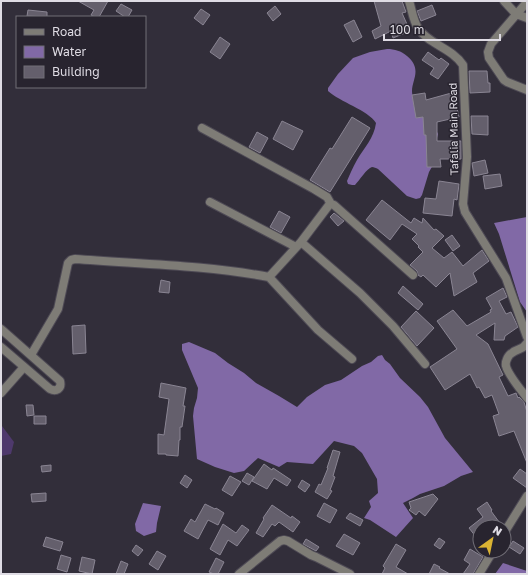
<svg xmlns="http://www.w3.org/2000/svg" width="528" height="575" font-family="'Golos Text',sans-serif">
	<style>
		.green { fill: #4e396c }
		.water { fill: #8169a6 }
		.building { fill: #645f6c; stroke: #8a8593 }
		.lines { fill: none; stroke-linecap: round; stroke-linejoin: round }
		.minor-casing { stroke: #4e4a55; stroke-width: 10 }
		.minor { stroke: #7e7c76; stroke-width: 8 }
		.labels { text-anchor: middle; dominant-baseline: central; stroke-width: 3; stroke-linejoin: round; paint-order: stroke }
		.street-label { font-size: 11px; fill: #dfdce4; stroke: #28242f }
	</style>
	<rect width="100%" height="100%" fill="#322e3a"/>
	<path class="green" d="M2 426 14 442 11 454 1 456V427Z"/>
	<path class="water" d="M387 49C395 49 401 51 407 56 426 72 406 84 414 99 415 102 417 104 419 107 426 115 434 124 438 134L437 138 434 141 433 165 429 172 422 195 420 198 416 199 407 196 378 169C376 168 374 167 372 167 367 168 359 181 355 185H352L348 184 347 181C350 174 353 167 357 160 364 148 374 138 376 123 368 110 340 102 328 91V88L338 74 353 58 370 52Z
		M527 217V312L520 302 499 234 494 223Z
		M189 342 215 353 228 363 244 373 256 383 279 396 297 407 307 397 325 385 341 380 362 366 371 362 378 356 382 355 385 360 390 364 400 378 420 397 428 407 445 438 473 472 461 476 444 486 420 494 413 498 403 503 413 518 396 537 370 520 364 518 371 507 369 501 378 493 377 479 362 453 354 446 334 441 313 464 287 462 279 467 258 458 244 471 234 473 215 467 197 459 193 416 194 408 197 398 198 388 182 350V344Z
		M143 503 161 506 157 523 156 532 144 536 136 531 135 524Z
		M503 563 527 571V574H495Z"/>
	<path class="building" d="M78 1H108L99 17H95L91 15 94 10Z
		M374 1H402L406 12 402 13 410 31 393 38 391 31 375 39 372 31 381 26Z
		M121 4 132 10 128 17H125L116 11Z
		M432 5 436 15 421 21 417 11Z
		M275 6 281 14 273 21 267 13Z
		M201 9 210 15 203 25 194 18Z
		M28 10 47 12V17L27 16Z
		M354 20 362 37 353 42 344 25Z
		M220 37 230 44 220 59 210 52Z
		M428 52 439 60 441 58 449 64 438 79 430 74 434 68 422 60Z
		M469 71H487L488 83H490V92L470 93Z
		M455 92 457 98 455 99 459 117 437 122V141H461V159H440L441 167H427L426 135H424L423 117 416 118 412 95 425 93 426 100Z
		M471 116H488V135L472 134Z
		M352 117 370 128 330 192 310 180 330 148 332 149Z
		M282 121 303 131 293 150 273 139Z
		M257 132 268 138 260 153 249 147Z
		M485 160 488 173 474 176 472 163Z
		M500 174 502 186 485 189 483 176Z
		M439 181 459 184 457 200 454 199 452 216 423 213 425 198 436 199Z
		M382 200 411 223 414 218 422 223 423 218 434 230 436 229 444 236 432 248 444 258 452 252 463 266 482 250 489 261 473 273 477 282 454 296 450 273 436 287 423 275 421 277 418 275 417 271 410 265 423 252 418 247 419 246 412 239 417 234 402 224 390 240 366 220Z
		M279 211 290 217 281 233 270 227Z
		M334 213 344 221 338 226 330 217Z
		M452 235 460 246 453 251 445 240Z
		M161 280 170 282 169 293 159 292Z
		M403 286 423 304 418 310 398 293Z
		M503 288 507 297 499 301 506 314 511 312 518 327 505 336 504 340H494L495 323 476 335 488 344 503 375 499 377 508 396 516 393 518 398 519 397 524 402 527 412V463L514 431 499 436 493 416 499 414 492 395 485 398 479 387 477 388 470 374 445 390 430 367 457 349 437 321 453 310 467 326 491 312 490 310 492 309 486 298Z
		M416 311 434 328 417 346 401 327Z
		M85 325 86 353 73 354 72 326Z
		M161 383 186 388 183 406H185L182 427H180V440H179L178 456 166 455V454H158V434L164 435 169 399 159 397Z
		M26 405H33L34 415 27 416Z
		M34 416H46V424H34Z
		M333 450 340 452 333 476 335 477 330 490 332 491 327 499 315 492 319 484 321 485 328 468H327Z
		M264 464 272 470 273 468 291 480 287 486 274 478 267 489 252 481Z
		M51 465V471L42 472 41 466Z
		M520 469 527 474V488L513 478Z
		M247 473 254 477 249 485 242 481Z
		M185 475 192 480 187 488 180 483Z
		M230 476 241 482 232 496 222 490Z
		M302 480 310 485 305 492 298 487Z
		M46 493V501L32 502 31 494Z
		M433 494 438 499 425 516 419 511 416 515 409 510 411 508 409 502Z
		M487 502 492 510 491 511 502 526 501 527H480V542L469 528 483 517 477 509Z
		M324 503 337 510 330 523 317 516Z
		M205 504 215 509 216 508 224 513 218 525 208 520 198 539 184 531 191 519 195 522Z
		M272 505 291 518 292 516 300 522 293 532 279 522 275 526 272 524 263 537 256 533 264 519 263 518Z
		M350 513 363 520 360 526 346 518Z
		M223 524 236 533 242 525 249 530 237 546 228 540 220 555 210 549Z
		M344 534 360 543 353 555 336 546Z
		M46 537 63 542 60 551 43 546Z
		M439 538 445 542 440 549 434 545Z
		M306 539 319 547 316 551 303 544Z
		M513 541 524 548 520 554 509 547Z
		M396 544 406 550 396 567 408 574H382L385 568 383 566Z
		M136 545 143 550 138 556 132 551Z
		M470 549 483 557 473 574H463L470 564 464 560Z
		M157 551 166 556 158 570 149 564Z
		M61 555 71 558 67 572 57 569Z
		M82 557 95 560 92 574 79 571Z
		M216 558 224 562 218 574H214L209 572Z
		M121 561 128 564 124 574H116Z
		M434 564 440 567 439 568 450 574H429Z"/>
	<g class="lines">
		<defs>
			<path id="minor" d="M409 1C412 10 413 20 418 28 428 44 452 48 463 65L467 157 463 204 465 212 506 278 527 337
				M504 1 516 14 527 18
				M527 2 491 44 488 52 489 58 504 80 507 82 527 90
				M202 128 314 189 327 197 331 204
				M210 202 296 247
				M301 242 329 205 331 204 334 205 413 275
				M269 277 318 330 352 359
				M1 329 60 381C62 389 56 392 50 389L1 347
				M527 343C523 350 518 348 512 353 508 355 505 362 506 366 508 375 522 391 527 398
				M31 355 58 309 68 263 71 260 75 259C139 264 205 265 269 277L301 242 360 293 393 326 425 364
				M1 393 24 367
				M504 533 527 496
				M239 574 280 541 284 540 288 541 311 555 316 557 350 574
				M479 574 493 551"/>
		</defs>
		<use href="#minor" class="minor-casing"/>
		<use href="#minor" class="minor"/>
	</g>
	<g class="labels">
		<g class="street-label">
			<text transform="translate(453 129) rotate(-91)">Tafalia Main Road</text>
		</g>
	</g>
	<rect width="528" height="575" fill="none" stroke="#dfdce4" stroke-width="4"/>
	<rect x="16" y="16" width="130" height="72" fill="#28242f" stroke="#716e77"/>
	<rect x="24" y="29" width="20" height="6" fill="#7e7c76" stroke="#716e77"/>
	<text x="52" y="36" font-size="12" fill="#dfdce4">Road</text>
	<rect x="24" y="46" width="20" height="12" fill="#8169a6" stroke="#716e77"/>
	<text x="52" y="56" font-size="12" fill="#dfdce4">Water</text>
	<rect x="24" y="66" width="20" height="12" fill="#645f6c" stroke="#716e77"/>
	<text x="52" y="76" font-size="12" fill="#dfdce4">Building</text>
	<g transform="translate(492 539) rotate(33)"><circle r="19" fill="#28242f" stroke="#716e77"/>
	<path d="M0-3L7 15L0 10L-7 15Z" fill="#dab333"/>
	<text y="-6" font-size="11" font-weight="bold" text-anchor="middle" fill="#dfdce4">N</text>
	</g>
	<path d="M384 34v6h116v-6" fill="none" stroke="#dfdce4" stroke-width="2"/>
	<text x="390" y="34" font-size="12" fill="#dfdce4" stroke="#28242f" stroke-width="3" paint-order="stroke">100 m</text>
</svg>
